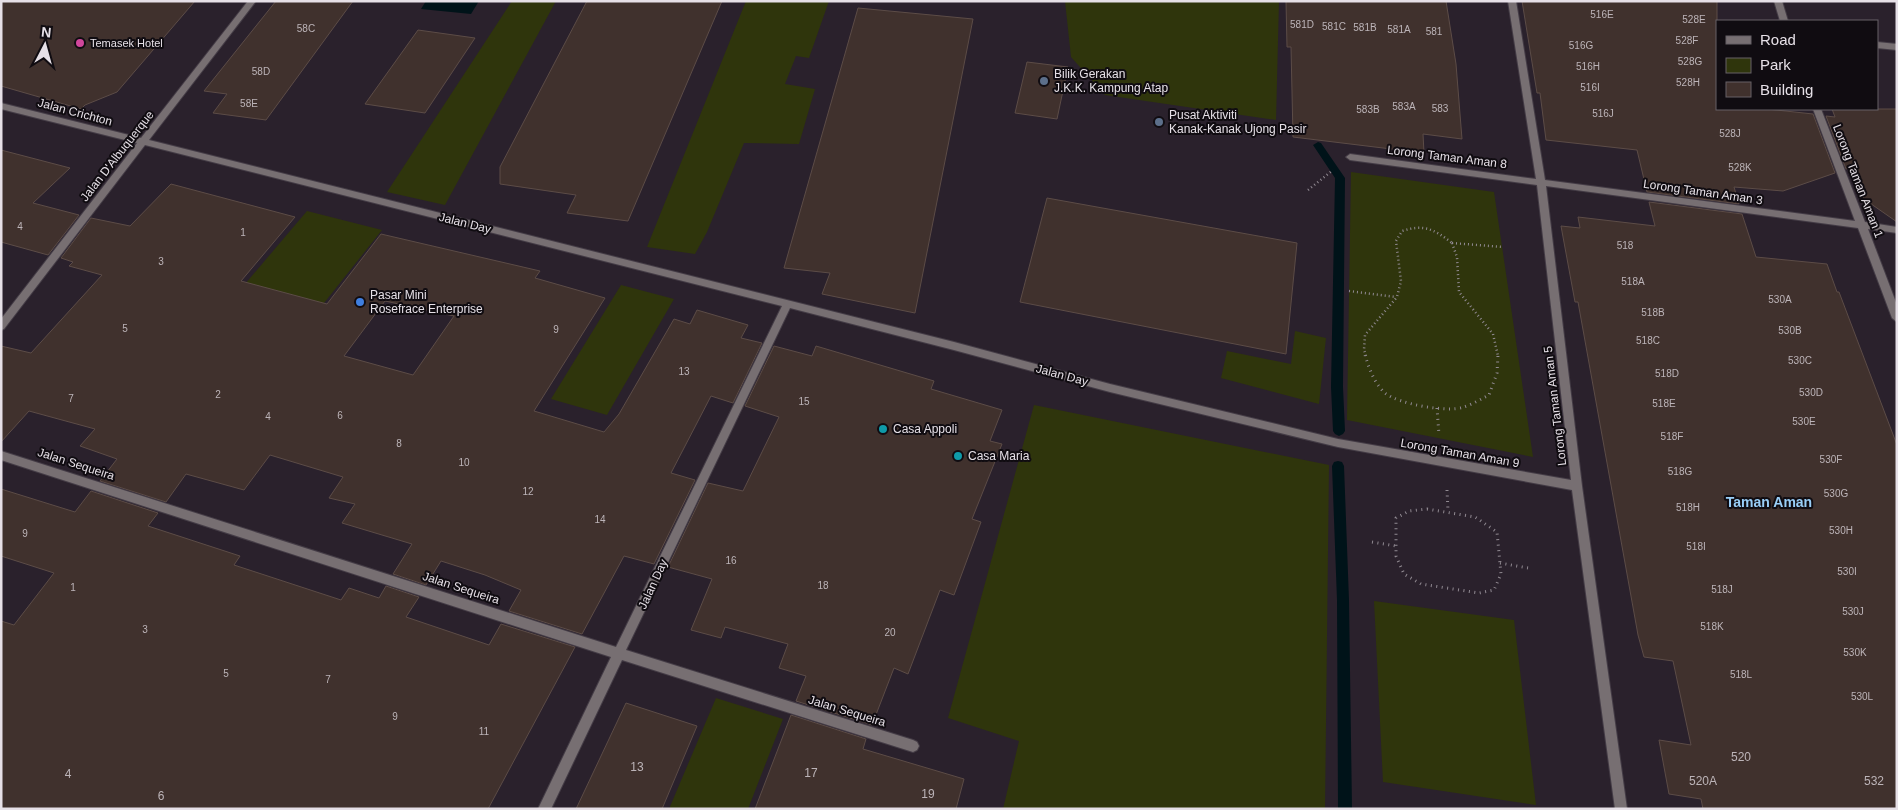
<svg xmlns="http://www.w3.org/2000/svg" width="1898" height="810" font-family="Arial,sans-serif">
	<style>
		.green { fill: #2f350c }
		.water { fill: #001319 }
		.lines { fill: none; stroke-linecap: round; stroke-linejoin: round }
		.stream { fill: #001319; fill-rule: evenodd }
		.building { fill: #40312d; stroke: #5c4c47; fill-rule: evenodd }
		.minor-casing { stroke: #443c46; stroke-width: 2 }
		.path-far1 { stroke: #918a92; stroke-width: 2.5; stroke-dasharray: 1 3; stroke-linecap: butt }
		.path { stroke: #918a92; stroke-width: 3; stroke-dasharray: 1 4.5; stroke-linecap: butt }
		.minor { fill: #776f72; fill-rule: evenodd }
		.hotel-dot { fill: #d1479c; stroke: #100c11; stroke-width: 2 }
		.service-dot { fill: #5c6f8a; stroke: #100c11; stroke-width: 2 }
		.shop-dot { fill: #3f7fe0; stroke: #100c11; stroke-width: 2 }
		.culture-dot { fill: #0f9aa8; stroke: #100c11; stroke-width: 2 }
		.labels { text-anchor: middle; dominant-baseline: central; stroke-width: 4; stroke-linejoin: round; paint-order: stroke }
		.number-label { font-size: 10px; fill: #bcb4b8 }
		.far-poi-label { font-size: 11px; fill: #e6e0e7; stroke: #100c11; text-anchor: start }
		.poi-label { font-size: 12px; fill: #e6e0e7; stroke: #100c11; text-anchor: start }
		.street-label { font-size: 12px; fill: #e6e0e7; stroke: #100c11 }
		.near-number-label { font-size: 12px; fill: #bcb4b8 }
		.neighbourhood-label { font-size: 14px; font-weight: bold; fill: #99cef7; stroke: #100c11 }
	</style>
	<rect width="100%" height="100%" fill="#2a212c"/>
	<path class="green" d="M512 1H556L445 205 387 192Z
		M746 1H829L809 58 796 56 785 84 815 89 799 144 744 143 707 232 695 254 647 247Z
		M1065 1H1279L1276 120 1105 95 1071 57Z
		M1351 172 1494 192 1533 457 1347 420Z
		M307 211 382 230 301 332 223 310Z
		M621 285 674 299 607 415 551 399Z
		M1295 331 1326 338 1319 404 1221 378 1227 351 1291 364Z
		M1034 405 1329 465 1325 809H1003L1019 741 948 718Z
		M1374 601 1514 620 1536 805 1383 782Z
		M716 698 783 719 748 809H669Z"/>
	<path class="water" d="M426 1H479L471 14 421 9Z"/>
	<g class="lines">
		<path class="stream" d="M1318 142 1321 143 1345 178 1343 387 1345 431 1343 434 1339 436 1335 434 1333 431 1331 387 1335 178 1313 145Z
			M1338 461 1342 462 1344 466 1349 600 1352 809H1338L1337 600 1332 466 1334 462Z"/>
	</g>
	<path class="building" d="M1 1H195L117 92 85 105 81 109 1 86Z
		M276 1H353L266 120 213 113 227 94 204 91Z
		M587 1H722L628 221 567 213 576 195 500 184V167Z
		M1286 1H1446L1456 64 1462 139 1423 134 1424 153 1293 137 1291 47H1287Z
		M1522 1H1717V109H1767L1813 114 1835 173 1783 191 1734 187 1739 204 1647 192 1637 150 1546 140 1540 93H1537Z
		M858 8 973 19 915 313 822 294 830 273 784 268Z
		M418 30 475 38 425 113 365 104Z
		M1027 62 1068 67 1057 119 1015 113Z
		M1832 109H1897V222L1864 199 1853 167 1846 169 1826 116 1835 117Z
		M1 150 70 168 33 203 79 215 48 255 1 242Z
		M171 184 295 217 241 281 327 304 381 234 540 271 535 278 605 298 534 411 604 432 619 414 674 319 690 324 697 310 748 325 741 338 762 343 733 403 711 396 671 473 695 480 654 564 624 556 582 634 509 611 521 590 485 575 441 561 426 585 393 574 412 544 342 523 355 504 329 498 343 477 270 455 244 490 186 474 166 502 100 481 117 459 80 446 95 429 29 411 1 442V346L31 353 102 275 69 266 73 262 61 258 91 218 130 226ZM385 301 454 316 413 375 344 356Z
		M1047 198 1297 243 1286 354 1020 302Z
		M1649 202 1742 214 1756 257 1827 264 1837 292H1839L1897 445V809H1703L1701 799 1669 794 1659 740 1691 745 1673 661 1644 657 1638 635 1578 302H1575L1561 226 1580 228 1578 217 1655 226Z
		M774 346 812 356 816 346 934 381 931 389 1002 410 990 441 1002 444 972 519 981 522 954 595 940 590 908 674 894 668 872 725 796 701 806 676 779 668 788 644 725 627 721 638 691 630 712 579 668 567 708 483 743 491 779 417 745 406Z
		M1 489 75 512 91 491 158 513 148 526 240 556 234 565 341 600 349 588 379 598 386 586 419 597 406 617 489 645 501 624 575 647 488 809H1V621L14 625 54 573 1 556Z
		M626 703 697 726 662 809H576Z
		M791 715 866 739 863 749 964 779 956 809H755Z"/>
	<g class="lines">
		<defs>
			<path id="minor" d="M248 1H256L149 140 954 342 1110 384 1338 439 1571 480 1537 185 1350 160 1346 157 1350 154 1536 179 1508 1H1516L1545 180 1855 221 1813 109H1821L1865 222 1897 227V233L1868 229 1897 305V322L1892 318 1858 228 1546 186 1582 486 1627 809H1615L1572 490 1338 447 1110 392 954 350 790 308 626 650 913 740 917 742 919 746 917 750 913 752 622 660 551 809H538L611 657 1 460V451L616 647 782 306 145 145 4 329 1 330V319L137 143 1 109V103L141 138Z
				M1774 1H1782L1788 21H1780Z
				M1877 42 1897 44V50L1877 48Z"/>
		</defs>
		<use href="#minor" class="minor-casing"/>
		<path class="path-far1" d="M1308 190 1333 170
			M1452 243 1503 247
			M1452 243 1457 257 1459 292 1493 334 1498 356
			M1349 291 1396 297
			M1366 356 1364 350 1365 335 1397 297 1401 281 1396 241 1402 231C1424 224 1434 229 1452 243"/>
		<path class="path" d="M1365 355C1369 368 1374 383 1385 393 1398 404 1448 413 1464 407 1473 404 1481 399 1489 395L1497 373 1498 355
			M1437 408 1439 435
			M1447 490 1448 511
			M1427 509 1475 517 1497 532 1501 574 1494 590 1479 593 1421 584 1404 574 1396 556V518L1409 511Z
			M1372 542 1396 546
			M1500 563 1528 568"/>
		<use href="#minor" class="minor"/>
	</g>
	<circle class="hotel-dot" cx="80" cy="43" r="5"/>
	<g class="service-dot">
		<circle cx="1044" cy="81" r="5"/>
		<circle cx="1159" cy="122" r="5"/>
	</g>
	<circle class="shop-dot" cx="360" cy="302" r="5"/>
	<g class="culture-dot">
		<circle cx="883" cy="429" r="5"/>
		<circle cx="958" cy="456" r="5"/>
	</g>
	<g class="labels">
		<g class="number-label">
			<text x="1602" y="14">516E</text>
			<text x="1694" y="19">528E</text>
			<text x="1302" y="24">581D</text>
			<text x="1334" y="26">581C</text>
			<text x="1365" y="27">581B</text>
			<text x="306" y="28">58C</text>
			<text x="1399" y="29">581A</text>
			<text x="1434" y="31">581</text>
			<text x="1687" y="40">528F</text>
			<text x="1581" y="45">516G</text>
			<text x="1690" y="61">528G</text>
			<text x="1588" y="66">516H</text>
			<text x="261" y="71">58D</text>
			<text x="1688" y="82">528H</text>
			<text x="1590" y="87">516I</text>
			<text x="249" y="103">58E</text>
			<text x="1404" y="106">583A</text>
			<text x="1440" y="108">583</text>
			<text x="1368" y="109">583B</text>
			<text x="1603" y="113">516J</text>
			<text x="1730" y="133">528J</text>
			<text x="1740" y="167">528K</text>
			<text x="20" y="226">4</text>
			<text x="243" y="232">1</text>
			<text x="1625" y="245">518</text>
			<text x="161" y="261">3</text>
			<text x="1633" y="281">518A</text>
			<text x="1780" y="299">530A</text>
			<text x="1653" y="312">518B</text>
			<text x="125" y="328">5</text>
			<text x="556" y="329">9</text>
			<text x="1790" y="330">530B</text>
			<text x="1648" y="340">518C</text>
			<text x="1800" y="360">530C</text>
			<text x="684" y="371">13</text>
			<text x="1667" y="373">518D</text>
			<text x="1811" y="392">530D</text>
			<text x="218" y="394">2</text>
			<text x="71" y="398">7</text>
			<text x="804" y="401">15</text>
			<text x="1664" y="403">518E</text>
			<text x="340" y="415">6</text>
			<text x="268" y="416">4</text>
			<text x="1804" y="421">530E</text>
			<text x="1672" y="436">518F</text>
			<text x="399" y="443">8</text>
			<text x="1831" y="459">530F</text>
			<text x="464" y="462">10</text>
			<text x="1680" y="471">518G</text>
			<text x="528" y="491">12</text>
			<text x="1836" y="493">530G</text>
			<text x="1688" y="507">518H</text>
			<text x="600" y="519">14</text>
			<text x="1841" y="530">530H</text>
			<text x="25" y="533">9</text>
			<text x="1696" y="546">518I</text>
			<text x="731" y="560">16</text>
			<text x="1847" y="571">530I</text>
			<text x="823" y="585">18</text>
			<text x="73" y="587">1</text>
			<text x="1722" y="589">518J</text>
			<text x="1853" y="611">530J</text>
			<text x="1712" y="626">518K</text>
			<text x="145" y="629">3</text>
			<text x="890" y="632">20</text>
			<text x="1855" y="652">530K</text>
			<text x="226" y="673">5</text>
			<text x="1741" y="674">518L</text>
			<text x="328" y="679">7</text>
			<text x="1862" y="696">530L</text>
			<text x="395" y="716">9</text>
			<text x="484" y="731">11</text>
		</g>
		<g class="far-poi-label">
			<text x="90" y="43">Temasek Hotel</text>
		</g>
		<g class="poi-label">
			<text x="1054" y="74">Bilik Gerakan<tspan x="1054" dy="14">J.K.K. Kampung Atap</tspan></text>
			<text x="1169" y="115">Pusat Aktiviti<tspan x="1169" dy="14">Kanak-Kanak Ujong Pasir</tspan></text>
			<text x="370" y="295">Pasar Mini<tspan x="370" dy="14">Rosefrace Enterprise</tspan></text>
			<text x="893" y="429">Casa Appoli</text>
			<text x="968" y="456">Casa Maria</text>
		</g>
		<g class="street-label">
			<text transform="translate(75 112) rotate(15)">Jalan Crichton</text>
			<text transform="translate(117 156) rotate(-52)">Jalan D'Albuquerque</text>
			<text transform="translate(1447 157) rotate(7)">Lorong Taman Aman 8</text>
			<text transform="translate(1858 181) rotate(69)">Lorong Taman Aman 1</text>
			<text transform="translate(1703 192) rotate(8)">Lorong Taman Aman 3</text>
			<text transform="translate(465 223) rotate(14)">Jalan Day</text>
			<text transform="translate(1062 375) rotate(15)">Jalan Day</text>
			<text transform="translate(1555 406) rotate(-97)">Lorong Taman Aman 5</text>
			<text transform="translate(1460 453) rotate(10)">Lorong Taman Aman 9</text>
			<text transform="translate(76 464) rotate(18)">Jalan Sequeira</text>
			<text transform="translate(653 584) rotate(-65)">Jalan Day</text>
			<text transform="translate(461 588) rotate(18)">Jalan Sequeira</text>
			<text transform="translate(847 711) rotate(17)">Jalan Sequeira</text>
		</g>
		<g class="near-number-label">
			<text x="1741" y="757">520</text>
			<text x="637" y="767">13</text>
			<text x="811" y="773">17</text>
			<text x="68" y="774">4</text>
			<text x="1703" y="781">520A</text>
			<text x="1874" y="781">532</text>
			<text x="928" y="794">19</text>
			<text x="161" y="796">6</text>
		</g>
		<g class="neighbourhood-label">
			<text x="1769" y="502">Taman Aman</text>
		</g>
	</g>
	<rect width="1898" height="810" fill="none" stroke="#e6e0e7" stroke-width="5"/>
	<rect x="1716" y="20" width="162" height="90" fill="#100c11" stroke="#666167"/>
	<rect x="1726" y="36" width="25" height="8" fill="#776f72" stroke="#666167"/>
	<text x="1760" y="45" font-size="15" fill="#e6e0e7">Road</text>
	<rect x="1726" y="58" width="25" height="15" fill="#2f350c" stroke="#666167"/>
	<text x="1760" y="70" font-size="15" fill="#e6e0e7">Park</text>
	<rect x="1726" y="82" width="25" height="15" fill="#40312d" stroke="#666167"/>
	<text x="1760" y="95" font-size="15" fill="#e6e0e7">Building</text>
	<g transform="translate(45 45) rotate(6)" stroke="#100c11" stroke-width="4" paint-order="stroke">
	<path d="M0-4L9 19L0 12L-9 19Z" fill="#e6e0e7"/>
	<text y="-8" font-size="14" font-weight="bold" text-anchor="middle" fill="#e6e0e7">N</text>
	</g>
</svg>
